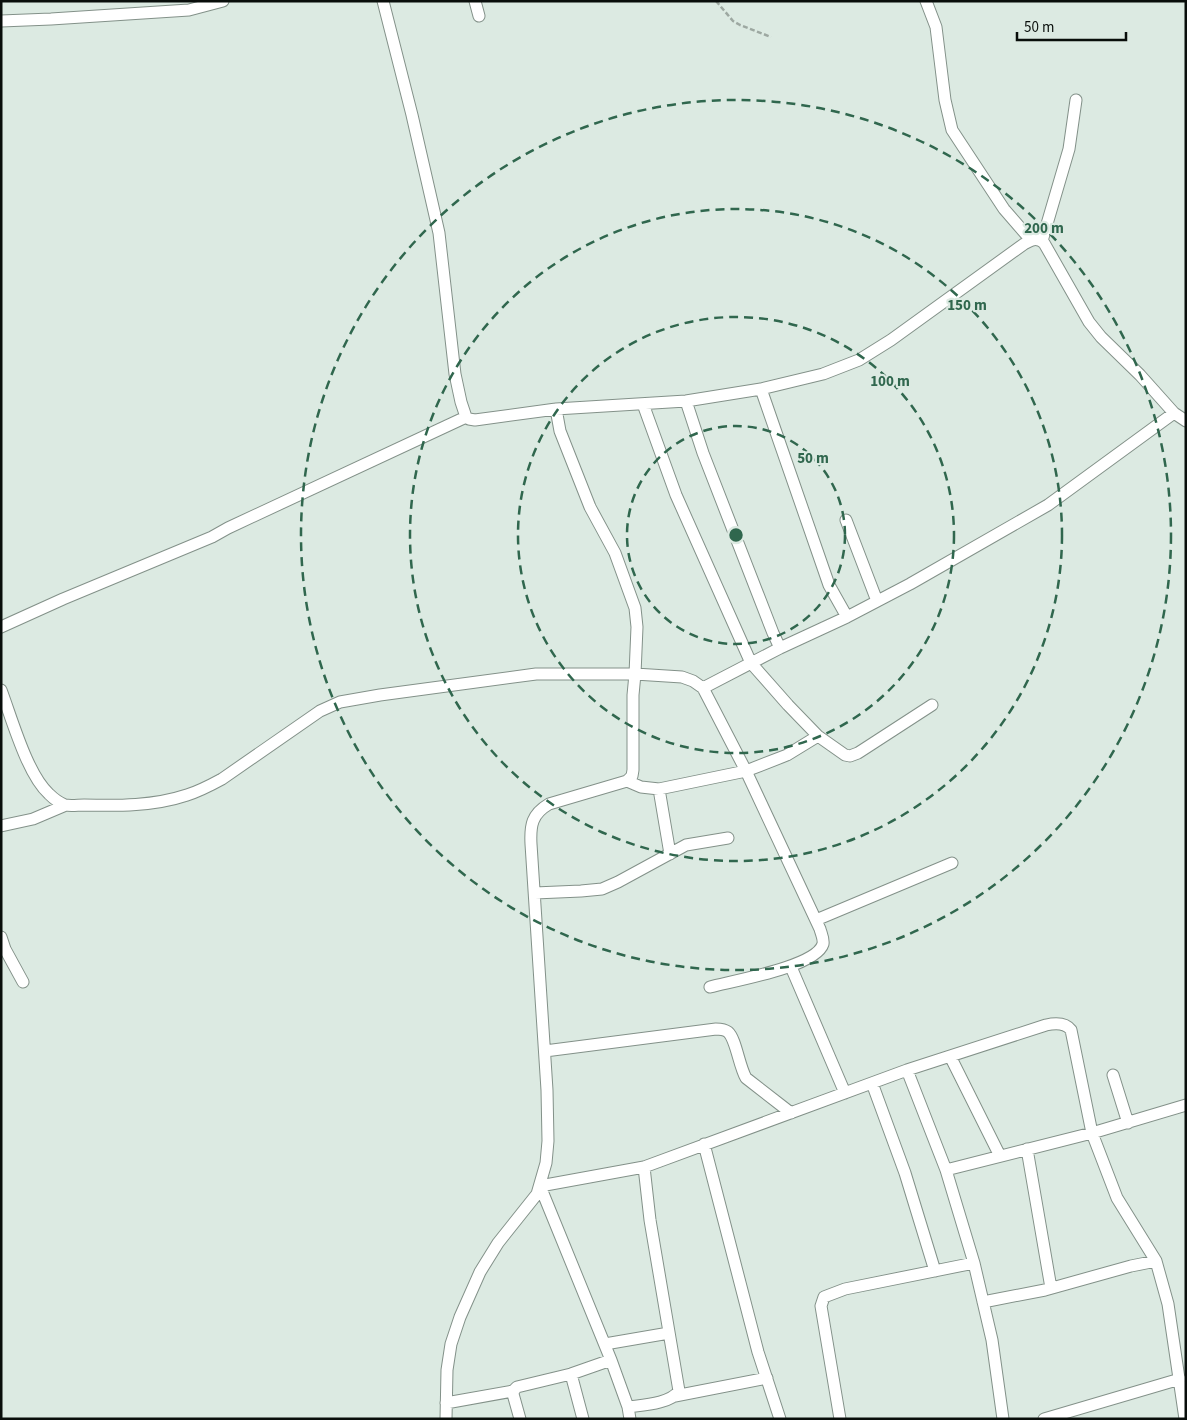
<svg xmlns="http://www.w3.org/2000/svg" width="1187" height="1420" font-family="'Source Sans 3',sans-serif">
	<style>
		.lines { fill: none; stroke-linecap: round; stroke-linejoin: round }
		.minor-casing { stroke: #839189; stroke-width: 13 }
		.path { stroke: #9da8a1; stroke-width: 2.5; stroke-dasharray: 5 2.5; stroke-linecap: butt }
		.minor { stroke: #fff; stroke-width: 11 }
		.ring { fill: none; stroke: #30674e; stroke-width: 2.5; stroke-dasharray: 9 6 }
		.centre { fill: #30674e; stroke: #dceae2; stroke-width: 2.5 }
		.ring-label { font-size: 15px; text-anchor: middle; font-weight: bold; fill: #30674e; stroke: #dceae2; stroke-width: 4.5; stroke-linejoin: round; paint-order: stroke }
	</style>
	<rect width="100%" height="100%" fill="#dceae2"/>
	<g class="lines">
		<defs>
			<path id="minor" d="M383 1 412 115 439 233 455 374 461 402 466 417 469 419 475 420 556 409 686 401 761 389 823 374 859 360 891 340 1024 244C1031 240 1036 237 1044 243L1089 322 1101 337 1140 375 1174 413 1186 421
				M475 1 479 16
				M926 1 936 27 945 100 952 130 1004 209 1031 240
				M1 21 51 19 189 10 223 1
				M1042 241 1069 149 1076 100
				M761 389 829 585 847 617
				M686 401 703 453 773 633 780 648
				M643 404 676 495 751 663 788 705 818 736 845 755 850 756 858 753 932 705
				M846 520 877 601
				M1 627 63 599 212 537 228 528 466 417
				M703 688 780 648 847 617 910 584 1048 505 1174 413
				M1 690C12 719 27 774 49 794 53 798 60 803 65 805 71 806 78 805 84 805 118 806 154 806 187 795 200 791 211 785 222 779L320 711 340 702 380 695 536 674H635L682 677 693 681 703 688 746 771 820 929C821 933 824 939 823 944 816 967 732 981 710 987
				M627 781 641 787 659 789 746 771 787 755 818 736
				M659 789 670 854
				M1 826 33 819 66 805
				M535 893 581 891 602 889 618 882 686 845 728 838
				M816 920 952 863
				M1 937 5 949 23 982
				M791 967 845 1093
				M545 1051 716 1029C720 1029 724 1029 728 1032 736 1039 739 1066 746 1078L791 1113
				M950 1056 1000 1156
				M907 1070 946 1170 974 1263 992 1340 1003 1419
				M1113 1075 1128 1123
				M872 1083 905 1173 935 1271
				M704 1144 758 1352 780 1419
				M1027 1149 1051 1288
				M946 1170 1092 1133 1186 1105
				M983 1302 1045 1290 1131 1266 1156 1261
				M605 1344 669 1333
				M571 1374 583 1419
				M675 1396 767 1378
				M446 1403 513 1391
				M628 1407C642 1405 670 1404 679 1391L650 1220 644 1167
				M446 1419 447 1370 451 1344 460 1317 480 1272 498 1243 537 1194 546 1163 548 1141 547 1090 531 844C530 825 532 814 549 804L627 781 632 776 633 770V695L635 674 637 627 635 608 615 553 590 507 560 431 556 409
				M520 1419 513 1394 514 1390 517 1387 571 1374 611 1360
				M630 1419 628 1407 611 1360 540 1186 644 1167 907 1070 1046 1025C1055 1023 1065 1022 1071 1030L1092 1133 1117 1198 1156 1261 1168 1304 1185 1419
				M840 1419 821 1306 824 1297 845 1289 974 1263
				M1044 1419 1180 1379"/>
		</defs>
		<use href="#minor" class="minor-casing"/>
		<path class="path" d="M716 1 733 21 740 25 771 37"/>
		<use href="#minor" class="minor"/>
	</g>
	<g class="ring">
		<circle cx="736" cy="535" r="109"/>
		<circle cx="736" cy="535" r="218"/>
		<circle cx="736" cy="535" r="326"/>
		<circle cx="736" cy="535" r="435"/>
	</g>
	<circle cx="736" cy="535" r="8" class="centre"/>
	<g class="ring-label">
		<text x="1044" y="233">200 m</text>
		<text x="967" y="310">150 m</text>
		<text x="890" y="386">100 m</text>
		<text x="813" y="463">50 m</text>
	</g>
	<rect width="1187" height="1420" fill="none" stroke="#090e0b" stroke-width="5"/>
	<path d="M1017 32v8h109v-8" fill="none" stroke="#090e0b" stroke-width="2.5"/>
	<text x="1024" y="32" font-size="15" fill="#090e0b" stroke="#dceae2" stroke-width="4" paint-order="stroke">50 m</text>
</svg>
